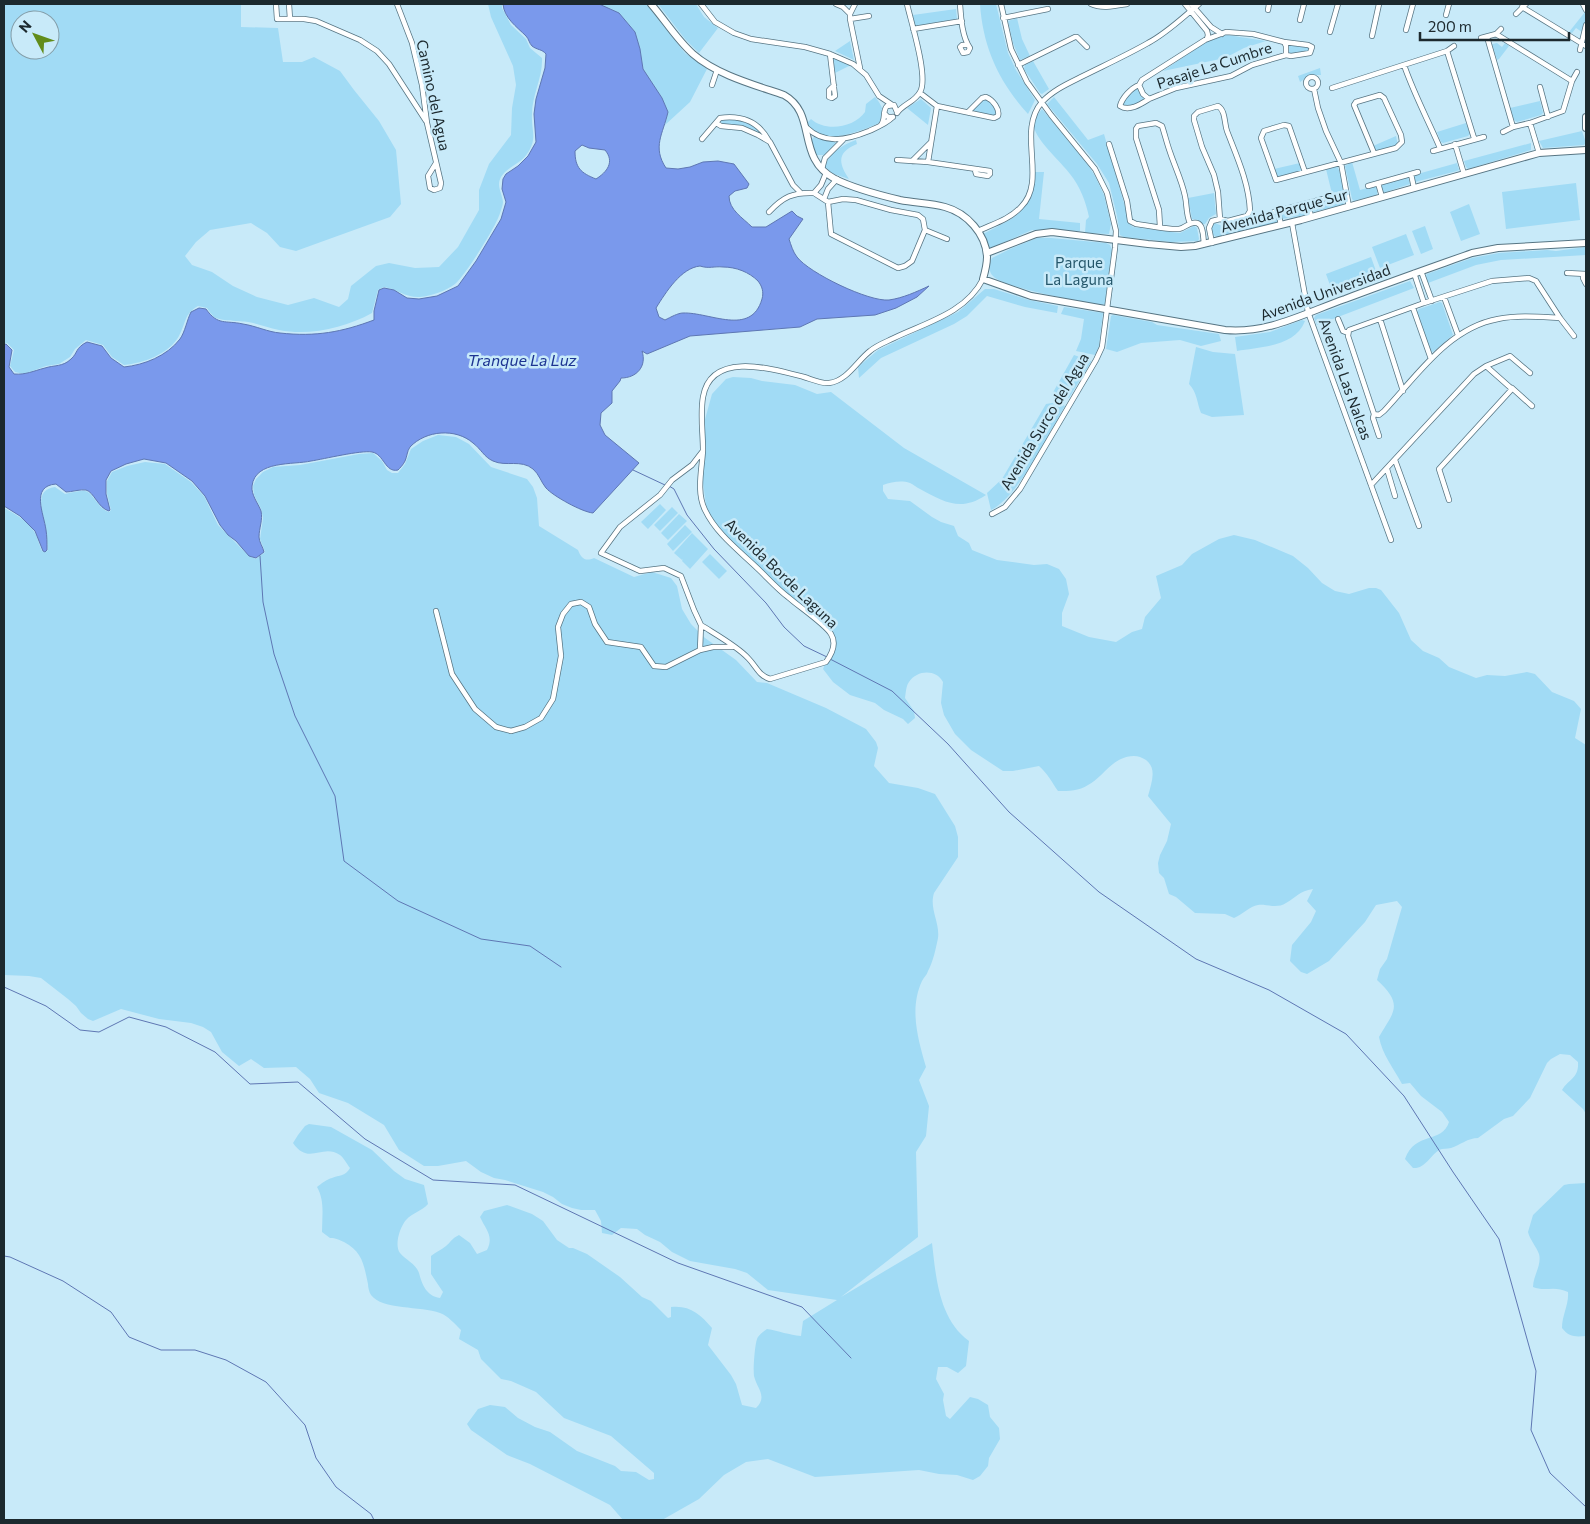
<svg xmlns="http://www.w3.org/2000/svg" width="1590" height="1524" font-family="Commissioner,sans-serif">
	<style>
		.green { fill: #a1dbf5; fill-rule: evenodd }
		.water { fill: #7a99ec; stroke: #5e77b3; fill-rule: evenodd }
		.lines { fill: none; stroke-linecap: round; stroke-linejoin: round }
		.stream { stroke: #5e77b3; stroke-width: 1 }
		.street-casing { stroke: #577583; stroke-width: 6 }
		.secondary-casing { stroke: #577583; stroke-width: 8 }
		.street { stroke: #fff; stroke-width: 4.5 }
		.secondary { stroke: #fff; stroke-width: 6 }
		.labels { text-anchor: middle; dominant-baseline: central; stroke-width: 5; stroke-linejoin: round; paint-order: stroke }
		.street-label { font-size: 15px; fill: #1c292e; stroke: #c8eaf9 }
		.park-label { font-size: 15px; fill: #25576b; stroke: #c8eaf9 }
		.water-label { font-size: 16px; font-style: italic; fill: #1d3492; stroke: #c8eaf9 }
	</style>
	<rect width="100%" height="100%" fill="#c8eaf9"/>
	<path class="green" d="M4 4H241V27L278 28 283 62H302L314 57 340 71 354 90 379 121 396 150 401 204 390 217 296 251 280 247 267 233 251 223 210 230 196 242 185 256 192 265 212 272 233 286 257 297 288 305 314 298 339 307 348 299 351 286 376 266 389 263 415 268 439 267 458 247 479 210V190L489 164 511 135 512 108 516 85 513 66 491 17 488 4H502V8L511 25 526 39 530 48 542 58C543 77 532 95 532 114 531 131 538 138 527 154 520 164 507 167 501 177 496 186 502 193 503 202 503 205 501 210 500 213 497 225 465 276 455 284 446 291 431 296 420 297 407 298 396 289 384 287L378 290 372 313C345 328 310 336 279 330 268 328 259 324 248 322 241 321 219 321 214 317 212 315 209 311 207 308L198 306C184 314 186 323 179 336 169 354 144 363 124 365L112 357 103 345 86 340 75 349 70 357 59 364 46 366 24 374 15 372 10 366 14 350 7 343 4 344ZM20 20H50V50H20Z
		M599 4H646L685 53 707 69 690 102 665 125 668 112 662 98 643 69 640 49 635 32 619 13Z
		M658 4H696L704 17 718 28 699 53 685 39Z
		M980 4H996L1008 53 1016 70 1035 100 1028 114C999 82 983 48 980 4Z
		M956 9 957 19 915 26 913 15Z
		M1585 12 1586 20 1582 32 1576 28 1572 33 1569 32Z
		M1017 18 1022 39 1030 56 1020 60 1013 43 1008 21Z
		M1227 35 1266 41 1244 48 1225 58 1163 71 1206 42Z
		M850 41 854 60 835 51Z
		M1497 43 1502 47 1505 43 1509 46 1499 59 1497 60 1492 44Z
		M1289 44 1309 46 1311 51 1290 55 1288 54Z
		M832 57 851 65 835 73Z
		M1033 61 1049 89 1042 94 1040 93 1024 69 1025 65Z
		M1320 68 1321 75H1310L1300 82 1298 76Z
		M1138 86 1141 94 1146 99 1136 105 1123 107 1122 103 1133 89Z
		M875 97C882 105 886 113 879 123 861 131 819 149 807 123L811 119C825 132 854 128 865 112L866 104Z
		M1054 97 1088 140 1104 134 1130 224 1133 227 1180 233 1194 226 1197 228 1199 239 1198 241 1171 242 1124 237 1120 235 1117 216 1109 183 1097 164 1047 104Z
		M921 99 931 108 928 125 907 108Z
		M983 99 989 100 997 111 994 116 973 112 972 110Z
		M1540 101 1543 113 1541 115 1517 122 1514 120 1510 108Z
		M1042 109 1088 165 1095 176 1104 195 1111 224 1109 234 1085 233 1086 220 1089 217C1086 202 1080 186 1070 174 1062 163 1036 140 1034 127 1033 121 1038 114 1042 109Z
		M722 119C738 119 751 122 762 133L761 134 740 126 723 124 720 121Z
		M1466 123 1470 134 1468 136 1443 143 1441 142 1437 132Z
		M1582 131 1586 143 1584 145 1543 148 1539 141Z
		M1396 136 1398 145 1396 147 1376 151 1373 146Z
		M814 137 834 141 836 143 824 155H817L815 154 811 140Z
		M856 140 857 144C837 152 838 163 849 179L831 173 824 166C830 153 842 145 856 140Z
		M1531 143V150L1468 169 1466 167 1464 161Z
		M1352 162 1360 190 1375 186 1377 189V195L1354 201 1352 199 1345 166Z
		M1300 163 1302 169 1300 171 1278 177 1276 175 1274 169Z
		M1457 163 1459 170 1457 171 1415 182 1414 175Z
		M1337 166C1342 175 1347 195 1343 205L1313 212 1311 205 1333 198 1326 169Z
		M1034 172H1044L1039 219 1080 223V231L1032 230 989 249 982 236 983 234C1019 215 1029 215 1034 172Z
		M1408 177 1410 184 1383 193 1382 191V184Z
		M1576 183 1580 220 1506 229 1502 192Z
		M1214 193 1216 214 1209 218 1205 224H1202L1198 220 1192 219 1188 198Z
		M1469 204 1480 234 1461 241 1450 212Z
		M1305 207 1307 213 1306 215 1282 219 1281 212Z
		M1275 214 1277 221 1276 223 1217 237 1213 235 1211 227 1215 223 1222 226Z
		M1425 226 1433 249 1421 254 1412 231Z
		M1406 234 1414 255 1380 268 1372 247Z
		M1037 238H1051L1106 243 1110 245 1112 250 1105 304 1102 305C1083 302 1003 288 993 276 988 271 989 264 992 258L1010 249Z
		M1586 247V255L1501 260 1476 265 1428 283 1426 276 1427 274 1472 258 1499 253 1547 250 1556 251Z
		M1371 257 1376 271 1331 288 1326 274Z
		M1410 281 1414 288 1317 325 1314 318 1316 315Z
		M985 289H994L1029 300 1058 306 1057 313 1025 307 987 296 967 316 954 324 881 358 859 378 858 367 878 350 958 312Z
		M1440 302 1442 303 1453 335 1433 352 1430 351 1416 312 1419 309Z
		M1064 307 1103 313 1099 346 1095 355 1076 351 1081 339 1084 319 1061 314Z
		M1113 315 1152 322 1157 325 1219 334 1221 341 1201 346 1180 340 1141 343 1117 352 1106 349 1111 316Z
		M1302 320 1305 321C1295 347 1260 347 1237 351L1235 337 1270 332Z
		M1196 347 1213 352 1235 354 1244 415 1212 417 1201 413C1197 403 1197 392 1189 384Z
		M1074 355 1091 361V362L1069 398 1060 395 1051 396Z
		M733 377 751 378 762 381 795 385 817 394 831 392 904 448 986 495C961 512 944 502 920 489 917 488 913 484 910 483 901 480 892 482 883 485V491L888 499 910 501 932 517 941 522 954 526 958 536 969 543 972 550 997 560 1034 565 1047 564 1059 569 1066 579 1069 594 1062 613V626L1089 637 1116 642 1132 632 1142 629 1145 617 1161 598 1156 576 1182 565 1192 554 1219 539 1234 535 1255 540 1293 556 1308 568 1322 583 1335 591 1349 594 1369 588H1376L1381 590 1399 613 1411 640 1423 651 1439 658 1449 667 1476 678 1487 675 1505 676 1527 672 1535 674 1552 692 1574 701 1581 709 1575 738 1586 745V1114L1583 1109 1562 1090C1570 1078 1579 1078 1578 1062L1570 1055 1560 1054 1551 1059 1547 1063 1530 1098 1513 1116 1504 1119 1478 1138C1468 1138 1460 1145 1451 1148 1447 1149 1443 1148 1439 1150 1430 1156 1425 1169 1413 1168L1405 1159C1415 1131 1442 1144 1449 1122L1442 1112 1421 1096 1410 1083 1402 1084C1394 1069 1382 1054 1379 1037 1394 1011 1404 1005 1377 980L1380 969 1387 959 1402 907 1397 901 1376 905 1365 922 1329 961 1307 974 1301 972 1290 961 1292 945 1311 922 1316 911 1307 901 1313 889C1299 891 1297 897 1286 903 1277 909 1267 904 1258 905 1250 906 1242 915 1234 918L1225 914 1195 913 1176 897 1169 894 1164 878 1159 873 1158 863 1160 855 1167 841 1171 824 1148 796C1152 781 1159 764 1140 757 1135 755 1127 756 1121 759 1109 764 1099 780 1088 785 1079 791 1069 791 1058 791 1051 781 1048 774 1039 766L1013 771H1003L971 750 955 734 944 715 941 703 943 682C936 669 917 670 909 682 906 686 906 692 905 698L914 711 915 718 908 724 903 719 884 710 875 703 850 695 833 682 823 669 831 651 832 638 823 627 781 590 727 538 707 512 703 483 704 423 712 394 726 379Z
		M1058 402 1065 406C1048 435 1019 496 991 510L987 493 1002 479 1046 404Z
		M438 435 456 437 469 444 491 467 527 479 533 487 537 498 539 526 578 550C581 558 585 562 594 558L634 577 652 572 671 578 677 586 682 609 691 624 705 638 736 660 757 682 767 683 826 708 866 729 876 742 878 748 874 766 889 783 918 788 935 794 955 826 958 837V857L934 893C929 909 940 922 938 938 936 948 933 962 928 971 927 975 924 977 922 981 909 1009 918 1039 926 1067L919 1080 929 1106 926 1136 916 1152 918 1237 841 1297 932 1243C936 1278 939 1319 969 1341L966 1366 958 1373 947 1367H938L936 1379 944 1394 943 1400 946 1416 950 1419 970 1397 978 1399 988 1405 990 1417 999 1428 1000 1439 989 1458 988 1466 980 1476 973 1480 957 1475 939 1474 919 1470 815 1477 768 1459 746 1462 724 1475 699 1499 662 1520H623L610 1505 530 1464 507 1455 471 1430 467 1424 478 1409 490 1405 505 1407 518 1418 535 1427 550 1432 577 1451 615 1466 621 1471 636 1472 649 1480 654 1479V1473L611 1436 564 1418 536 1392 511 1381 501 1379 481 1359 478 1350 459 1339 461 1330C455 1324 448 1316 440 1313 421 1306 382 1310 371 1295 369 1292 368 1287 368 1284 364 1266 363 1252 344 1242 339 1240 336 1238 330 1238L322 1232C322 1216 325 1201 317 1187 321 1184 327 1179 332 1178 339 1175 346 1176 350 1168 347 1164 344 1158 340 1155 322 1143 309 1166 293 1143L298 1135 305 1126 309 1124 331 1127 372 1150 394 1171 405 1179 424 1185 428 1204C422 1211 412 1213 406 1220 400 1227 394 1245 400 1253 406 1260 416 1264 419 1273 422 1284 426 1296 440 1298L443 1292 431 1274V1256C436 1252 441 1250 446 1246 451 1242 451 1239 459 1235L470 1243 477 1254 487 1250C494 1236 486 1230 480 1217L484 1211 507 1205 532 1214 543 1221 557 1240 569 1248H573L587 1254 620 1277 642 1297 651 1301 668 1318 671 1317V1307C690 1305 700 1314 712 1328L708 1345 731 1375 736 1384 742 1405 756 1408C768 1396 757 1389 754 1376 753 1370 755 1340 758 1337 760 1334 764 1331 767 1329 779 1331 789 1335 801 1336L803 1321 837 1300 768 1290 747 1273 735 1269 690 1261 672 1252 660 1242 645 1235 637 1229 621 1228 612 1235 602 1233 601 1221 595 1210H581L572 1208 562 1204 553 1197 543 1192 505 1180 494 1178 481 1172 466 1161 438 1166H424L399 1150 384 1125 348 1103 319 1093 310 1079 296 1067 264 1068 251 1059 239 1066 222 1052 211 1032 203 1027 191 1023 159 1019 121 1009 93 1021 88 1019 81 1013 76 1006 68 999 41 978 29 976 4 975V508C15 514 29 521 35 533 38 538 39 545 42 551L45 552 48 550C47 543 47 536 46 530 44 515 32 490 55 487L65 494C71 493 80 490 85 491 93 492 98 509 109 512L111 510 107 494V481L112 472 127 466 145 462 165 464 191 482 204 496 218 525 249 556 256 559 265 552 260 539 263 518 261 509 254 495 253 486 256 479 263 472 273 467 300 465 359 454 373 453 382 461 387 470 392 473H398L405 464 411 449 423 441Z
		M660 504 666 510 648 529 641 522Z
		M672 507 678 513 660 531 654 525Z
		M679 514 687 521 668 540 661 533Z
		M685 525 692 532 673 551 667 544Z
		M692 533 708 549 690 569 682 561 683 559 682 560 674 553Z
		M710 554 727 571 719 579 702 562Z
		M1586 1183V1336C1575 1337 1569 1337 1562 1328 1562 1315 1569 1305 1568 1292 1554 1285 1545 1292 1533 1287 1533 1276 1542 1265 1539 1254 1536 1246 1530 1240 1528 1232L1533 1215 1564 1185 1569 1184Z"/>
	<path class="water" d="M503 4H599L619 13 635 32 640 49 643 69 662 98 668 112C663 134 652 147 666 168L678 169 690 167 703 162 718 161 734 164 749 184 747 188 735 191 729 196C729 210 743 218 752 227H766L792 211 797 216 803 219 789 239C791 245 793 252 797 257 809 273 869 302 889 300 903 298 916 292 929 286L917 297 896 308 875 315 817 319 800 327 690 336 647 354 642 351C647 366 637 378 621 378L620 381 612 391V403L601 413 600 425 605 435 639 463 593 513C582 512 553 496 546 488 541 482 539 474 533 469 521 459 506 467 493 461 484 457 481 449 473 443 456 428 426 430 410 447 407 451 407 457 405 461 403 465 400 468 398 470 385 473 384 454 372 452 361 450 324 459 311 461 294 465 255 460 252 486 251 495 258 503 261 511 263 520 259 528 259 537 259 542 263 547 264 552L256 558 249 556 236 541 228 535 220 525 205 496 192 481 166 463 144 459 126 464 111 471 106 480V494L110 510 109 511C98 508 94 492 86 490 81 489 71 492 66 492L56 484C30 486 44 514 46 530 47 536 47 543 47 550L45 552 43 551 35 531 20 516 4 506V345L6 344 12 350 9 367 14 374C26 375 33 371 45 368 54 365 63 367 71 359 78 353 75 348 87 342L102 346 111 358 124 367C144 365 167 356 180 339 185 332 187 320 191 312L199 308 206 309C218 326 225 320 243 324 256 326 268 332 280 333 316 337 342 332 374 320V311L379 290 384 288 394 290 407 298 419 299 437 296 458 286 476 261 501 219 506 202 502 189 503 179 506 174 518 166 528 156 536 142 534 114 536 99 545 68 546 54C542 49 537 50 532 46 529 43 529 39 526 36 517 27 504 18 503 4ZM582 145 589 148 605 150C615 162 607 172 596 179 581 173 575 168 575 151ZM700 266C709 269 714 266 723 267 736 267 749 272 758 281 762 286 764 292 762 299 751 337 710 312 683 313 678 313 671 317 665 320L659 317 656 308C666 292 681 268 700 266Z"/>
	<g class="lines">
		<path class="stream" d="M633 470 665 485
			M669 486 674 489 687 515 714 549 766 603 784 627 804 646 827 657
			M260 556 263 602 274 654 295 716 335 796 344 861 398 901 481 939 530 946 561 967
			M830 659 892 691 948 744 1009 812 1099 892 1196 959 1269 990 1346 1034 1404 1096 1453 1172 1499 1239 1536 1371 1531 1430 1550 1473 1586 1507
			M4 987 46 1006 80 1030 99 1032 129 1017 166 1027 215 1052 250 1084 298 1082 365 1139 433 1180 515 1185 678 1263 802 1307 851 1358
			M4 1256 10 1257 63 1281 111 1312 129 1337 161 1350H195L226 1360 266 1382 305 1425 316 1458 336 1487 371 1514 374 1520"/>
		<defs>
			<path id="street" d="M276 4 277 19H304L316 21 360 40 377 51 389 64 426 121
				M289 4 290 19
				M397 4 412 43 422 85 427 123 441 183 440 188 434 190 430 188 428 176 436 163
				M701 4 715 22 734 33 751 39 805 47 830 54 853 64 866 75 879 96 891 104
				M836 4 843 7 850 14
				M855 4 850 14V19L860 68
				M960 4C961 18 962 37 970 48L968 52 963 53 960 47 962 45H967
				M1091 4C1102 9 1115 6 1127 4
				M1185 4 1207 31 1208 35 1207 39
				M1191 4 1211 27 1222 34
				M1583 4 1586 10
				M1522 7 1586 46
				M1268 10 1269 4
				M1516 14 1526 4
				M1446 15 1449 4
				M1003 18 1048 9
				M850 19 869 16
				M1300 20 1304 4
				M913 29 962 21
				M1406 30 1413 4
				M1226 32 1253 34 1284 42 1286 46V55L1252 65 1231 76 1176 88 1149 99 1143 94 1139 85 1142 80 1205 40Z
				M1330 32 1338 4
				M1496 34 1501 29
				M1372 36 1379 4
				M1487 37 1513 127
				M1481 38 1496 34 1572 81
				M1284 42 1308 45 1312 47 1310 53 1291 56 1286 55
				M1580 50 1586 25
				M1447 51 1474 138
				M830 54 835 96 832 98 829 97V90L834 85
				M1018 65 1075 37H1077L1087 47
				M1404 65C1414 94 1428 120 1440 148
				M1306 83a6 6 0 1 1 12 0a6 6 0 1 1-12 0Z
				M712 85 717 70
				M1139 85C1131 88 1122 98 1120 106 1129 112 1141 104 1149 99
				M1540 87 1548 117
				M1332 88 1447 51 1454 46
				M1314 89 1318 108 1326 131 1341 163 1349 207
				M920 93 937 106 994 118 998 116C1000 109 993 100 986 97L982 98 968 112
				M897 113C903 104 915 102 920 92 929 78 911 22 907 4
				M885 114 888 117H893
				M716 123 721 126 742 128 758 135 770 142 793 185 800 192
				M1530 123 1539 153
				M881 125C886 119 882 111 887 106L894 105 897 112
				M806 127C824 145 847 140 869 131 878 127 886 124 893 117
				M1503 132 1513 127 1530 123 1563 111 1572 81 1577 72
				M702 139 720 118C742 115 759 122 769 141
				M1109 144 1127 201 1130 221 1136 224C1146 225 1170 230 1179 229 1185 228 1190 221 1197 223 1204 225 1203 238 1204 244
				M1455 144 1464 174
				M1433 151 1484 137
				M897 160 928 162 990 171V174L988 176 976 174 975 170
				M912 161 930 143
				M928 162 937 106
				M822 169 825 158 843 140
				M1305 172 1289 126 1284 125 1264 131 1261 138 1276 180 1396 148 1402 142 1401 135 1384 98 1380 95 1356 102 1354 105 1374 153
				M1411 174 1414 188
				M1378 183 1382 197
				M1368 186 1418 172
				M814 193 828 202 831 234 898 268 905 266 912 261 925 230 923 219 918 215 891 210 856 200 843 199 828 202
				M814 193 821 185 826 173
				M824 199 828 189 837 179
				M1308 203 1311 217
				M1278 211 1281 225
				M769 212C783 197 793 192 814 193
				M1274 212 1323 199
				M1292 223 1308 312 1391 540
				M1160 227 1159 210 1136 138V129L1138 126 1156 123 1162 126C1165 135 1167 144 1170 152 1175 167 1182 181 1185 196 1187 205 1186 215 1190 223
				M925 230 947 239
				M978 231C993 224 1010 219 1021 207 1048 180 1016 132 1042 102 1053 90 1069 83 1083 76 1105 65 1127 55 1148 43 1167 33 1182 18 1199 4
				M1212 243 1209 228 1212 221 1220 219 1228 221 1247 216 1250 211C1249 183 1237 157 1227 131 1224 123 1226 111 1218 106L1198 112 1194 116V120L1202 147 1214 175 1218 192 1220 219
				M1421 271 1432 301
				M1414 273 1424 303
				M1567 273 1586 274
				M1583 274V278L1586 284
				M1444 297 1458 335
				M1413 308 1431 359
				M1338 319 1343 331 1348 333
				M1380 319 1403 391
				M1486 366 1510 356 1530 373
				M1512 388 1532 406
				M1374 414 1379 415 1384 411C1417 376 1448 328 1498 319 1518 315 1540 317 1560 318
				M1379 436 1373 418 1374 414 1348 336 1349 330 1424 303 1492 281 1529 278 1536 281 1560 318 1574 336
				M1395 460 1419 526
				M1387 469 1395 496
				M1371 485 1474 374 1486 366 1512 389 1439 469 1449 500
				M992 514 1005 507 1020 489 1096 360 1102 347 1115 248 1116 231 1107 193 1095 169 1051 115 1027 82 1011 49 1001 4
				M436 611 452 674 475 709 496 727 511 731 525 727 541 718 553 699 561 656 558 627 563 614 571 604 581 602 589 607 595 624 607 642 641 647 654 666 666 667 700 650 713 647H733
				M701 625C715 634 737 646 748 658 756 666 759 676 770 679L826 662C832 654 837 644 831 634 825 624 798 606 788 597 776 588 766 576 755 566 737 549 716 533 705 510 696 492 702 469 703 450 703 433 700 414 703 397 711 350 773 369 804 377 811 379 822 384 829 383 847 381 857 361 870 351 877 345 886 342 894 338 925 323 966 313 983 279
				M700 650 701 625 694 610 681 576 664 568 640 571 601 553 620 527 660 495 672 480 692 465 702 452"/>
			<path id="secondary" d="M651 4C665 20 677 40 693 54 717 75 755 85 784 95 818 114 795 158 835 179 855 189 879 195 900 200 915 203 931 203 945 207 967 213 986 234 987 257 987 264 985 272 983 279L1031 296 1225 330C1268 334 1305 313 1345 299 1387 283 1430 268 1472 253L1498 248 1586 243
				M1586 117V128
				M987 253 1036 234 1052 232 1148 244 1181 247 1195 246 1301 220 1539 153 1586 150"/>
		</defs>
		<use href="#street" class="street-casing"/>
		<use href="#secondary" class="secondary-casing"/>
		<use href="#street" class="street"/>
		<use href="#secondary" class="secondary"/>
	</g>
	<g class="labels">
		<g class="street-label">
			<text transform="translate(1214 65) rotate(-18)">Pasaje La Cumbre</text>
			<text transform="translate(434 95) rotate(78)">Camino del Agua</text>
			<text transform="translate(1284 210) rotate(-15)">Avenida Parque Sur</text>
			<text transform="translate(1325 292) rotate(-20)">Avenida Universidad</text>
			<text transform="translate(1346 379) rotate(70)">Avenida Las Nalcas</text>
			<text transform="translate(1044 421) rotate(-59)">Avenida Surco del Agua</text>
			<text transform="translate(782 573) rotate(44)">Avenida Borde Laguna</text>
		</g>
		<g class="park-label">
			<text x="1079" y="262">Parque<tspan x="1079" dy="17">La Laguna</tspan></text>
		</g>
		<g class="water-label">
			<text x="522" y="359">Tranque La Luz</text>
		</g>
	</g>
	<rect width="1590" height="1524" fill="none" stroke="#1c292e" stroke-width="10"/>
	<g transform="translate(35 35) rotate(311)"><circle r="24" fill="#c8eaf9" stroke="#839da8"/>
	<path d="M0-4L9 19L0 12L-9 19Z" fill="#628c1a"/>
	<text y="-8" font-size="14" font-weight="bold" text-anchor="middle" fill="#1c292e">N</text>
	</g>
	<path d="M1420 32v8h149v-8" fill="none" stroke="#1c292e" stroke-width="2.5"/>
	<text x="1428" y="32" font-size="15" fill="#1c292e" stroke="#c8eaf9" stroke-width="4" paint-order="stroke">200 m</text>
</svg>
